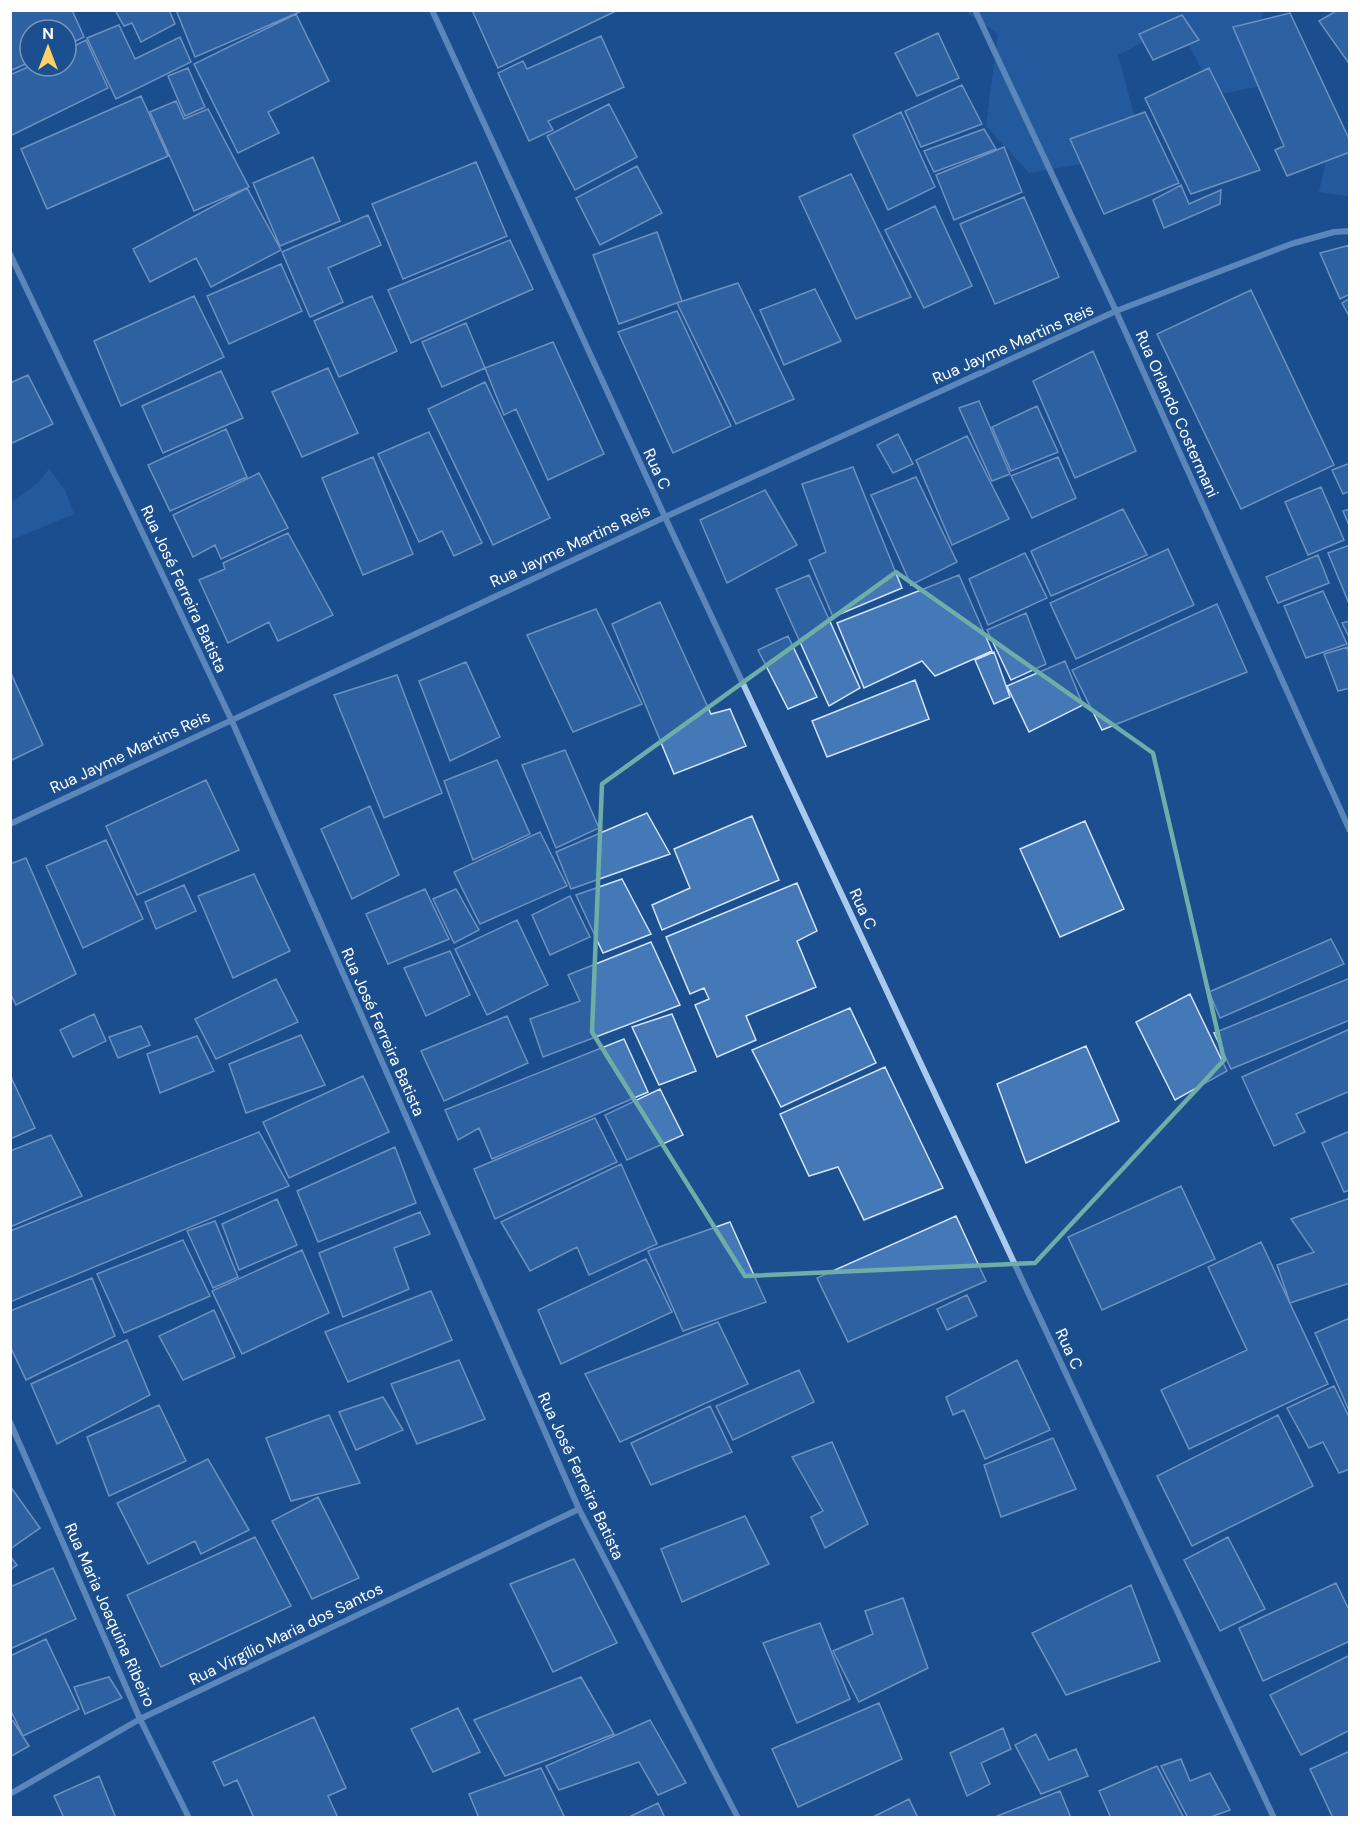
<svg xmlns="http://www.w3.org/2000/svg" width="1360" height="1828" font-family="'DM Sans',sans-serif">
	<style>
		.green { fill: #2e69ad }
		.building { fill: #4478b7; stroke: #cfe3fa; stroke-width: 1.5 }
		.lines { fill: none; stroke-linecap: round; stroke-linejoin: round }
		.street { stroke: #a9c9ee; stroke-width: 6 }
		.marked { fill: none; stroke: #6fada8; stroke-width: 4.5; stroke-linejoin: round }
		.labels { text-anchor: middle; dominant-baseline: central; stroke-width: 5; stroke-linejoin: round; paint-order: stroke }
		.street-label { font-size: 16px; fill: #fff; stroke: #1b4f8f }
	</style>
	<rect width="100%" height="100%" fill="#1b4f8f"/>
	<path class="green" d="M965 11H1262L1266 85 1215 95 1178 24 1118 55 1137 126 1093 162 1029 173 986 126 998 34Z
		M1349 140V196L1319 192 1328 153Z
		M49 469 65 490 74 514 11 540V503L38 483Z"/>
	<path class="building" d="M10 10H72L84 37 66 46V30H30V62L10 71Z
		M115 10H169L175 24 141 42 132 23 124 26Z
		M176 10H304L195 57Z
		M472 10H618L498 68Z
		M1338 10H1350V65L1319 21Z
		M1290 13 1350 141V152L1287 176 1275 150 1284 146 1233 27Z
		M296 14 329 81 268 112 279 133 238 153 194 64Z
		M1182 15 1199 40 1153 60 1139 34Z
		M119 25 135 59 180 37 191 62 116 99 87 38Z
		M938 33 959 78 917 96 895 53Z
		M601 36 624 87 548 121 553 130 529 141 498 73 523 61 527 69Z
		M86 40 108 88 10 136V75L30 66H66V50Z
		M188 68 205 107 185 116 168 76Z
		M1209 68 1260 170 1191 194 1145 98Z
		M962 85 982 124 921 147 905 111Z
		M141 96 168 156 47 209 21 149Z
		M176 101 184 119 208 109 249 187 194 211 150 112Z
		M609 104 637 157 575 190 547 136Z
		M901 112 935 187 888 210 853 135Z
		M1145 112 1179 183 1104 214 1070 139Z
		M984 129 996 149 934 172 924 151Z
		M1004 147 1022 192 954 220 936 175Z
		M313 157 340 221 280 246 253 183Z
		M476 162 507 236 403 279 372 204Z
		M637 166 662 213 600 245 576 198Z
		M851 174 911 297 856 319 799 197Z
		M1181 185 1189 204 1221 190 1220 204 1164 228 1153 200Z
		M247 188 281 250 211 287 196 258 150 282 133 249Z
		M1024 197 1059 277 995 304 960 224Z
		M935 206 972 286 924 308 885 230Z
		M368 215 381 245 328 268 343 302 310 317 282 252Z
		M657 232 682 301 619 324 593 255Z
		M510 240 533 289 411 343 388 290Z
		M1350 245V294L1340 299 1320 253Z
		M281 264 302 311 229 344 207 296Z
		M738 283 794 399 736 424 677 303Z
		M815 289 841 341 784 365 760 310Z
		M1251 290 1334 465 1241 509 1157 334Z
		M194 296 224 357 121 406 94 341Z
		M372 296 397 351 339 377 314 321Z
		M1350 298V318L1342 303Z
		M677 311 731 426 673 453 618 332Z
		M466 323 485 368 442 387 422 342Z
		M553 342 604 454 548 480 516 409 504 415 485 368Z
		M1093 351 1136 451 1075 478 1033 381Z
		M328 368 358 433 302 457 272 392Z
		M221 371 243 418 163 453 142 406Z
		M28 375 53 424 10 444V383Z
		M485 382 550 518 493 545 428 409Z
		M979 401 1010 474 992 481 959 408Z
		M1037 406 1058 452 1011 471 992 427Z
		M226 429 247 477 170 511 148 465Z
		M429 432 482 543 454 556 442 531 419 542 378 454Z
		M898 434 913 464 893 473 877 445Z
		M967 436 1009 519 952 545 916 460Z
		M373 457 413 554 363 575 322 478Z
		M1058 457 1076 498 1032 518 1011 476Z
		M1350 463V491L1343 494 1332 470Z
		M853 467 902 588 833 617 809 560 826 552 802 484Z
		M259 473 288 528 221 559 215 545 193 557 173 515Z
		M916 477 957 562 911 585 871 495Z
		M1321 487 1344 540 1308 555 1285 502Z
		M765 490 797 545 727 583 700 520Z
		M1123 509 1147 555 1051 596 1031 551Z
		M1350 509V528L1343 511Z
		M288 533 333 615 278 641 269 622 228 643 199 580 225 569 223 563Z
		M1350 545V606L1328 553Z
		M1168 549 1194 605 1076 659 1050 603Z
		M1025 553 1047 598 988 625 969 579Z
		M1318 555 1329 583 1278 603 1266 577Z
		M809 575 860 688 829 706 776 589Z
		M959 575 992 651 935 676 922 661 864 688 837 623Z
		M1323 591 1347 644 1306 658 1284 606Z
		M660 602 711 714 730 709 746 746 674 774 612 624Z
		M1217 604 1247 672 1102 730 1072 670Z
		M596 609 642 704 573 732 527 635Z
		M1026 613 1046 664 1011 680 987 630Z
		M1350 621V639L1342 623Z
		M788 636 817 697 788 709 758 650Z
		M1348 647 1350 688 1338 691 1324 654Z
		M994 652 1010 697 994 704 975 660Z
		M1065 661 1083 705 1029 732 1007 686Z
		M466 662 500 737 450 761 419 681Z
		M10 671 43 745 10 761Z
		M397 675 442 793 384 818 334 695Z
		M915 680 929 719 827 757 812 721Z
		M565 750 599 828 556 848 522 765Z
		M497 760 530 834 473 860 444 781Z
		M206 780 239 850 137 895 106 826Z
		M370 806 399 875 352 899 321 829Z
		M647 813 670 854 571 889 556 852Z
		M752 816 779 880 662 930 652 905 690 888 674 849Z
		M1085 821 1124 909 1060 937 1020 849Z
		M540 832 567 886 480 924 454 872Z
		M106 840 143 919 83 948 46 866Z
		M26 858 76 974 16 1005 10 993V864Z
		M254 874 290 951 233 978 198 896Z
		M622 879 651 934 603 953 576 895Z
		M797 883 817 931 797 941 816 987 746 1016 756 1040 717 1057 695 1005 709 999 704 988 690 994 666 937Z
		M184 885 196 911 156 929 145 902Z
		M425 889 449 939 388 964 366 914Z
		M456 889 479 930 454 943 433 899Z
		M570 896 590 937 550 955 532 915Z
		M517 920 548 985 487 1015 455 949Z
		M1331 939 1344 964 1220 1018 1209 992Z
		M651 942 680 1005 543 1057 530 1019 580 1001 568 975Z
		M450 951 470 995 426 1016 404 968Z
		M1350 978V1020L1231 1069 1214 1033Z
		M276 979 298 1022 216 1059 195 1019Z
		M1190 994 1227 1071 1175 1100 1136 1022Z
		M850 1008 876 1063 781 1107 752 1050Z
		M94 1014 106 1041 73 1057 60 1030Z
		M672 1014 696 1071 659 1085 632 1027Z
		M507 1016 528 1063 444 1101 421 1051Z
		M141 1026 150 1045 118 1058 109 1037Z
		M1350 1029V1091L1296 1114 1305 1132 1274 1146 1242 1077Z
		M301 1035 325 1085 246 1113 229 1064Z
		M197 1036 214 1071 160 1093 147 1054Z
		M624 1039 648 1092 492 1159 479 1128 458 1140 445 1110Z
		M1086 1046 1119 1121 1026 1163 997 1084Z
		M885 1067 943 1188 864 1220 838 1167 809 1176 780 1114Z
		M10 1075 35 1128 10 1139Z
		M363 1076 389 1132 289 1178 263 1122Z
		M660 1089 683 1135 627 1160 605 1115Z
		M595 1118 617 1162 495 1219 474 1169Z
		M1350 1131V1190L1344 1192 1322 1143Z
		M259 1132 289 1186 10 1302V1231Z
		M51 1135 82 1196 10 1227V1151Z
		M395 1147 416 1203 318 1242 297 1191Z
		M621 1164 657 1244 589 1275 577 1247 530 1271 501 1222Z
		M1181 1186 1215 1259 1102 1310 1068 1237Z
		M1350 1198V1283L1290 1303 1277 1265 1314 1252 1291 1219Z
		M277 1199 297 1245 239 1270 222 1224Z
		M420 1212 430 1234 394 1248 409 1289 343 1317 319 1253Z
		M956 1216 986 1281 848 1342 817 1278Z
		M215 1221 238 1277 213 1288 187 1231Z
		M730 1222 766 1302 683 1331 648 1251Z
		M183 1240 210 1296 124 1333 97 1274Z
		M1261 1242 1328 1384 1189 1449 1161 1390 1247 1350 1208 1267Z
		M302 1250 329 1313 242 1354 212 1291Z
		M646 1259 672 1312 561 1364 538 1310Z
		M92 1278 115 1336 26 1380 10 1346V1311Z
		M431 1291 452 1340 348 1382 325 1332Z
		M967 1295 977 1316 947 1330 937 1309Z
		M214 1310 235 1357 183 1380 159 1336Z
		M1350 1318V1413L1315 1333Z
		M718 1322 748 1384 620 1442 585 1374Z
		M127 1340 150 1395 57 1444 31 1384Z
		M459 1360 485 1419 417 1444 391 1384Z
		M1017 1360 1050 1430 985 1459 964 1410 953 1415 946 1397Z
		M799 1370 814 1402 733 1440 716 1406Z
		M1334 1386 1350 1419V1469L1339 1473 1323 1442 1309 1448 1287 1408Z
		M383 1397 403 1430 356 1450 339 1412Z
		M159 1405 186 1461 109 1496 87 1437Z
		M710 1406 732 1452 651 1485 631 1443Z
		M329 1415 360 1483 291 1501 266 1438Z
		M1278 1415 1313 1486 1192 1546 1157 1476Z
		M1053 1438 1076 1489 1001 1517 984 1465Z
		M832 1442 868 1524 825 1548 811 1517 823 1511 792 1457Z
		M208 1459 249 1530 201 1554 195 1541 148 1564 117 1503Z
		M10 1486 40 1528 10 1549Z
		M318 1497 359 1578 312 1599 272 1521Z
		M745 1516 769 1564 682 1602 661 1549Z
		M255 1537 291 1606 161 1667 127 1595Z
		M1228 1537 1265 1609 1220 1631 1184 1560Z
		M10 1556 17 1565 10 1570Z
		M574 1559 617 1643 553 1672 510 1584Z
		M53 1568 76 1619 10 1649V1587Z
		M1336 1583 1350 1612V1641L1263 1681 1239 1628Z
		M1131 1585 1160 1661 1066 1695 1032 1633Z
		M903 1598 928 1668 859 1702 833 1651 873 1634 865 1611Z
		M820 1623 850 1699 797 1723 763 1643Z
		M46 1639 79 1709 23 1736 10 1709V1656Z
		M1350 1655V1730L1301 1755 1270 1695Z
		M109 1677 122 1698 85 1714 74 1687Z
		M581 1677 614 1734 505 1776 474 1720Z
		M879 1703 902 1759 798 1807 772 1749Z
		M458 1708 480 1752 433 1772 411 1729Z
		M314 1717 346 1788 328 1796 338 1818H254L237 1780 224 1786 213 1762Z
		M650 1720 686 1783 658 1795 639 1762 559 1790 546 1766Z
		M13 1721 29 1746 10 1757V1722Z
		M1003 1728 1011 1749 981 1763 990 1784 967 1796 950 1753Z
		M1036 1734 1049 1760 1076 1749 1088 1776 1041 1794 1015 1745Z
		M1350 1751V1818H1333L1310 1769Z
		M1181 1759 1190 1781 1210 1773 1230 1810 1208 1818H1188L1161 1766Z
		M1157 1766 1184 1818H1111L1099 1791Z
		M541 1768 565 1818H479L469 1794Z
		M99 1776 116 1818H64L54 1796Z
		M1060 1791 1071 1818 995 1817Z
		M909 1799 918 1818H871Z
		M658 1803 665 1818H627Z"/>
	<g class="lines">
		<path class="street" d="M432 10 665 517 1274 1818
			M975 10 1116 311 1350 831
			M10 254 231 719 579 1509 738 1818
			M10 824 665 517 1116 311 1291 244 1334 232 1350 231
			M10 1422 140 1719 189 1818
			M10 1794 140 1719 579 1509"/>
	</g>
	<path d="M0 0H1360V1828H0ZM896 572 1153 753 1224 1060 1035 1263 745 1276 592 1032 602 784Z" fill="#1b4f8f" fill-opacity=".55" fill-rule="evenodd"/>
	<path class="marked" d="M896 572 1153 753 1224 1060 1035 1263 745 1276 592 1032 602 784Z"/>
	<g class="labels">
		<g class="street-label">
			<text transform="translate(1013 344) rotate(-24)">Rua Jayme Martins Reis</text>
			<text transform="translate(1177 414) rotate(66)">Rua Orlando Costermani</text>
			<text transform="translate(657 469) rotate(65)">Rua C</text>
			<text transform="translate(570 546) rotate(-25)">Rua Jayme Martins Reis</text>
			<text transform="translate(184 589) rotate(65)">Rua José Ferreira Batista</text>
			<text transform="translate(130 752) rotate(-25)">Rua Jayme Martins Reis</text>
			<text transform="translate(863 909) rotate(65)">Rua C</text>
			<text transform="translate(383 1032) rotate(66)">Rua José Ferreira Batista</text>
			<text transform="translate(1069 1349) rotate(65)">Rua C</text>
			<text transform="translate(581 1476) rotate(65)">Rua José Ferreira Batista</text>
			<text transform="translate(110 1615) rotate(66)">Rua Maria Joaquina Ribeiro</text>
			<text transform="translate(286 1634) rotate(-26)">Rua Virgílio Maria dos Santos</text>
		</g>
	</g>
	<rect width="1360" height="1828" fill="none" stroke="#ffffff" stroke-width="24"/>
	<g transform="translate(48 48)"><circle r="28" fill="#1b4f8f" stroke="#7695bc" stroke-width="1.5"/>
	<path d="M0-4.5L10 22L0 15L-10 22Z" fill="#ffd166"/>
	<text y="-9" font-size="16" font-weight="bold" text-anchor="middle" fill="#ffffff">N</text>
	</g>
</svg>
